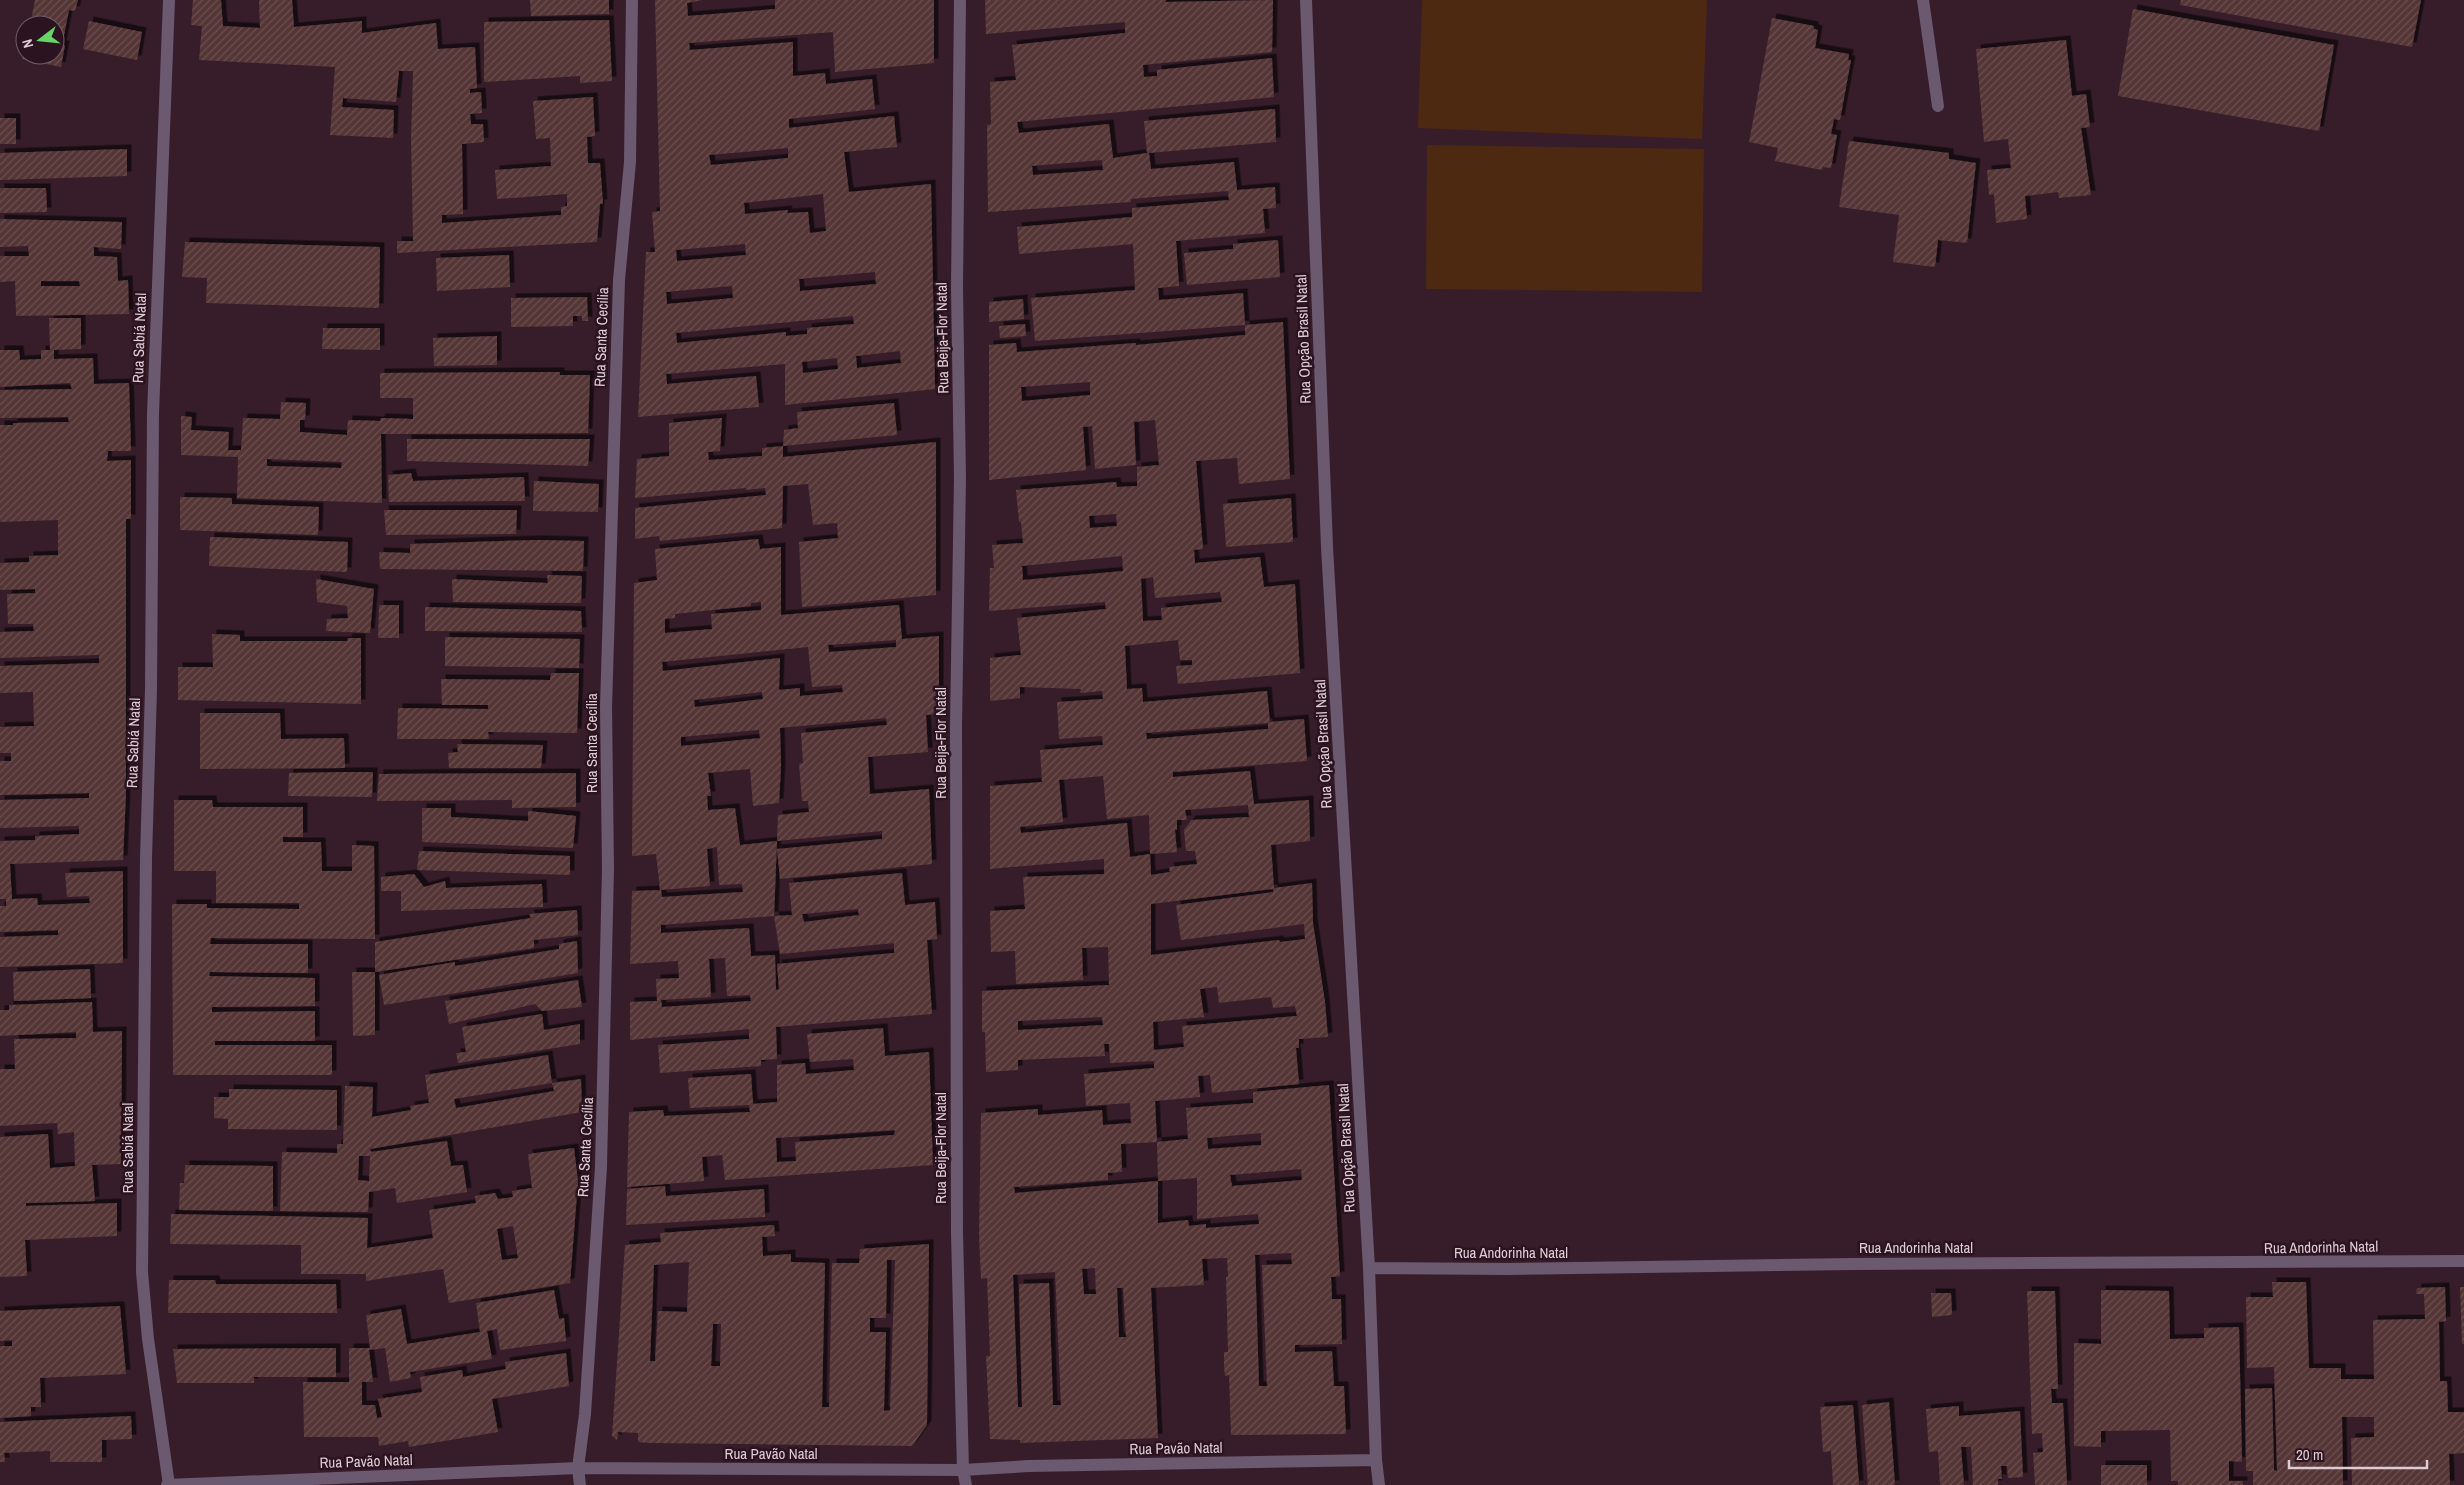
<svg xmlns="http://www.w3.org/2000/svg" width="2464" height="1485" font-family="'Archivo Narrow',sans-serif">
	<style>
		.grass { fill: #4d2912 }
		.building { fill: url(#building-hatch); fill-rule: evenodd; filter: url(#shadow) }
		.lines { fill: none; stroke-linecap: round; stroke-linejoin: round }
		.lane { stroke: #6a596f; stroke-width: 12 }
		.street { stroke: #6a596f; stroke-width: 12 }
		.labels { text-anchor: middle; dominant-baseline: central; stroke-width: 5; stroke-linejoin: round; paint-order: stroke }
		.street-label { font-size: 15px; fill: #deccd4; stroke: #2c1320 }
	</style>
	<defs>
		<pattern id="building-hatch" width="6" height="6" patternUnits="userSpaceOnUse" patternTransform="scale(1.25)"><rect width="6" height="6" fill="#543535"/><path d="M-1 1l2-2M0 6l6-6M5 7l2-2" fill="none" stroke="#6c5151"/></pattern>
		<filter id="shadow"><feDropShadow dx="4.5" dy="-4.5" stdDeviation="0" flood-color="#0009"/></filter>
	</defs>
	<rect width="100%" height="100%" fill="#371d2a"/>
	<path class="grass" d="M1422 0H1707L1702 139 1418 128Z
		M1427 145 1704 149 1702 292 1426 289Z"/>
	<path class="building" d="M35 0H78L75 11 69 10 62 45H65L61 67 22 59 24 50 25 55H55V25H30Z
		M193 0H221L223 26 260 28 259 0H292L294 27 362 21V33L436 23 438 49 475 47 477 88 470 89V93L481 92 482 113 470 114 471 124H483L484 142 462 144 463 214 442 215V223L561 215V207L567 206V194L497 199 495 170 551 166 550 138 536 139 533 101 593 97 595 136 587 137 588 163H600L603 204H600L597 242 397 253V241H413L411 139 413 71H399L396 102 343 98 342 107 394 110 393 138 330 135 335 67 199 60 202 26 191 25Z
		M530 0H609V14L531 16Z
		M655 0H703L687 3 688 16 775 9V0H934V63L835 72 833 32 689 43 690 50 793 42V76L825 73 826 84 872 79 875 109 789 119V128L894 116 897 147 844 152 849 192 931 184 935 389 785 405V364L666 374 667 384 756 376 759 407 638 417 646 252H655L652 212 660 211ZM788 148V158L711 165 709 155ZM823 194 826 231 810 233 808 212 787 213 788 210 745 214 744 203ZM745 244 746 255 677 261 676 250ZM875 272 876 284 800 291 799 279ZM732 286 733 298 667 304 666 292ZM853 316 854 324 807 328V334L786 336V332L677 343 676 333ZM900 351 901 363 857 368 856 356ZM837 358 838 369 803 373 802 362Z
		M985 0H1166V2L1273 0 1272 52 1143 65 1144 77 1157 76V70L1272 58 1274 97 1017 122 1019 133 1109 124 1113 158 1147 153 1144 121 1275 109 1276 142 1149 153 1151 169 1234 162 1237 190 1275 187 1276 208 1263 209 1265 233 1176 241 1179 286 1158 288 1159 300 1243 293 1245 325 1283 322 1290 479 1239 484 1237 458 1196 461 1203 549 1194 550 1195 563 1260 557 1264 587 1295 584 1300 673 1178 684 1176 666 1192 665V660H1180L1178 640 1125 646 1127 689 1142 688 1143 702 1267 691 1270 722 1304 719 1307 761 1173 772V777L1250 771 1254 804 1309 800 1310 841 1271 845 1274 888 1312 883 1313 923 1325 1002 1328 1037 1299 1039V1048H1296L1299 1084 1212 1093 1210 1075 1198 1076 1200 1097 1155 1101 1157 1142 1121 1144 1122 1172 1108 1173V1180L1014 1187 1015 1193 1158 1181V1223L1188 1220 1189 1226 1206 1224V1228L1259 1224 1258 1214 1197 1219V1178L1158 1181 1157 1142 1188 1139 1186 1108 1253 1103V1092L1329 1085 1340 1276 1331 1277 1332 1299H1341L1342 1344 1295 1345V1352L1332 1351 1334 1386H1344L1346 1434 1231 1435 1229 1375 1225 1376 1224 1367V1352H1228L1226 1277H1228L1227 1258 1202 1259 1204 1285 1151 1288 1158 1438 1020 1443V1440L990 1439 986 1356H990L987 1278 981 1279 979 1236 981 1113 1038 1109V1115L1102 1110 1103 1125 1131 1123 1130 1103 1086 1106 1084 1074 1154 1068V1061L1110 1063 1109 1044H1104L1105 1056 1018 1060V1070L986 1072 985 1032H982V991L1109 985 1108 947 1082 948 1083 980 1016 984 1015 951 991 952 990 911 1025 909 1023 877 1104 874V859L990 869V786L1042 782 1040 750 1103 745 1102 736 1059 739 1057 702 1103 699 1102 691 1080 693 1081 689 1020 687V698L990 701V658L1021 655 1017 618 1106 609 1105 602 989 611 990 568H994L992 545 1023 543 1021 522H1019L1016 490 1116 482 1117 487 1137 486V467L1159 465 1155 420 1134 422 1136 465 1095 469 1092 426 1083 427 1086 470 989 480V345L1016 343 1017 352 1136 343V345L1245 335V325L1035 341 1031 298 1135 290 1133 244 1019 254 1017 227 1132 217V208L1229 200 1228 191 1131 199V202L988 212 987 125 991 124 990 82 1016 80 1012 45 1125 33V22L986 34ZM1102 160 1103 170 1033 175 1032 166ZM1090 382V395L1022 401 1021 387ZM1116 514 1117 526 1090 528 1089 516ZM1122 556 1123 571 1023 580 1022 566ZM1153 577 1155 598 1220 592 1222 602 1161 608 1162 620 1143 621 1141 579ZM1268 723V729L1147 739 1146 733ZM1103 776 1107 819 1149 815 1150 854 1177 852 1175 830H1177V820H1187L1185 810 1248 805 1249 817 1191 820 1184 830 1186 851H1195L1197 864 1169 867 1170 872 1151 875 1150 854 1130 857 1127 823 1021 833 1020 827 1063 822 1059 780ZM1273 889V892L1176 905 1181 940 1304 924 1305 939 1280 942 1279 940 1151 955V904ZM1217 987 1219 1003 1271 997 1273 1008 1295 1006 1297 1016 1182 1026 1184 1047 1154 1050 1153 1022 1204 1017 1200 989ZM1102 1017 1103 1025 1018 1030V1021ZM1261 1133V1145L1208 1149 1207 1138ZM1301 1169 1302 1180 1232 1186 1230 1175ZM1291 1253 1292 1264 1262 1265 1267 1386H1259L1255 1255ZM1095 1268 1096 1294H1084L1082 1269ZM1055 1272 1061 1405H1053L1049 1283 1019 1284 1022 1407H1018L1013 1275ZM1117 1288H1123L1126 1337H1119Z
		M2181 0H2421L2412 47 2180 5Z
		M2133 9 2334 45 2319 131 2118 96Z
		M1772 18 1814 26V29L1818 30 1815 48 1849 54 1848 60H1851L1840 120 1834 119 1831 134 1837 135 1831 168 1823 167 1822 170 1775 161 1778 148 1749 142Z
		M609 20 612 81 580 83V76L484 82V22Z
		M89 21 142 32 137 60 83 49Z
		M2066 40 2072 96 2086 94 2090 127 2081 128 2091 195 2059 198 2058 192 2025 196 2027 219 1996 223 1994 194 1989 195 1987 170 2011 168 2008 139 1984 142 1976 49Z
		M0 118H16V144H0Z
		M1849 141 1949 153V159L1976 163 1967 243 1938 240 1935 267 1893 262 1899 215 1839 207Z
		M127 149V176L0 180V153Z
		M0 188H46L47 212 0 213Z
		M0 219 122 222 121 249 94 247V256L117 257 118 281 128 280 129 314 16 316 15 281 0 282V256H29L28 246 0 247ZM41 281H79L80 286H41Z
		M1278 240 1280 277 1187 285 1184 253 1233 249V244Z
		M185 242 380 247 379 308 206 303 207 278 182 277Z
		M509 255 510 287 437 291 436 258Z
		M587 297 588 321H582V316H573V326L511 327V298Z
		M1023 299 1024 319 989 322V302Z
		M49 318H81V349L54 350V359L93 358 94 384 129 383 131 451H108L107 461 131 460V519H126V793L123 860 10 864 12 899 37 898 38 905 90 903 89 896 67 897 65 873 123 871V963L0 967V937L58 935V930L0 932V906H6V899H0V841L35 840V836L79 834V826L0 828V800L89 798V793L0 795V761H11V753H0V727L34 726 33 692 0 693V666L99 663V655L0 658V632L34 631 33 624H8L7 594 35 593V589L0 590V563L29 562V556L58 555V520L0 522V425H13V423L69 422 68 417 0 418V390L72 389 70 383 0 387V350H19L20 360 41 359V350H50Z
		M1025 324 1026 336 1000 338 999 326Z
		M323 328H380V350L322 349Z
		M497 336V365L434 366 433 338Z
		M560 372V375H590L588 433 381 434 382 503 237 498 238 457 181 455V416L192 417 191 430 229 432 228 450H241L243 418 280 419 281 402 306 403 305 420H300V432L347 435 348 420 380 421 381 418 413 419V398H380V373ZM267 459 342 462 341 468 267 466Z
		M894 403 897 435 783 446 784 430 798 428 797 412Z
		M722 418 720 451 708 452 709 460 762 456V448L783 446V457L936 442V595L802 607 799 542 838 538 837 523 813 525 808 484 783 486 782 528 660 541 659 536 635 539V508L766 495 765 488 746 490V488L635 498 637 459 669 456V423Z
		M407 439H590L588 466 407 461Z
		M411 473 413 481 524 477 525 501 389 502 388 475Z
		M534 481 599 484 598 512 533 511Z
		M180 497 232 498V504L319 507 318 535 180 530Z
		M1291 498 1293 542 1226 547 1223 504Z
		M384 510H517L516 534 386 535Z
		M210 537 348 542 347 572 209 566Z
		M758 539 760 549 781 547V615L899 605 902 639 939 636V714L926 715 928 752 868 757 870 794 929 789 932 864 780 879 777 849 882 839V831L777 841 778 815 809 812 808 801H802L799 764 803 763 801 733 887 725 886 718 780 728 781 766 779 803 753 806 750 769 708 773 711 796H707L708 810 735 808 740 845 777 841 774 916 792 915 789 883 902 873 905 905 935 902 937 939 927 940 932 1014 776 1027 777 1059 761 1060V1066L660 1073 658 1045 749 1039V1029L630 1040V1002L657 1001 656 979 679 978 678 961 630 964 632 891 661 890 662 897 743 892 742 884 719 885 717 847 707 849 710 886 660 890 656 854 632 856 634 583 657 580 655 549ZM761 602V610L711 614 712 629 665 633V619L675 618V614L751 606V603ZM896 640V647L829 652 828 645ZM808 647 812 687 842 685 843 692 800 696V688L779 690 780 658 663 671 662 662ZM762 692 763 699 695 707 694 700ZM759 730 760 738 681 746V737ZM858 909 859 915 804 922 802 914ZM774 916 780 954 894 943V953L777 964 779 989 776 990 775 955 751 956 749 928 661 933V925ZM725 958 727 996 750 995 751 1001 662 1007 661 1000 711 997 709 959Z
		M537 540 584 541 583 571 380 569 379 552 410 553V544Z
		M547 575 582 576 581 603 453 602 452 579 548 583Z
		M316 579 374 589 370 633 326 631 327 619 348 618 347 606 317 602Z
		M379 605H399V638H378Z
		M425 607 581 611 582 632 425 631Z
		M212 634 240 635V641H347L348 638H361V704L178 700V667H213Z
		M445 637 580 639 579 668 445 666Z
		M551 673H579L577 733 488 732 489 739H397L398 708 488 709V705H442L441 679 550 680Z
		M200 713H280L281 739 344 738 345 768 200 769Z
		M457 744 543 745 541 768H449L448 753 458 752Z
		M345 772H373L372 797 288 796 289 773Z
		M576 773V807L512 808V800L377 801 379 774Z
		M174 800H212L213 807H303V837H283V842H321L322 871H352V845L374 846 375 939 211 938 210 944H308V973L210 972 209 976 315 978V1006L212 1007V1012L315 1011V1041H215V1045H332V1075H173L172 904H207V908L299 909V903H216V871H174Z
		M422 808H451V817L528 821V811L576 816 573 848 422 842Z
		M419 851 570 856V875L417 870Z
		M414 874 424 887 445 881 446 888 542 884 543 907 401 911V891H381V877Z
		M577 910 578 935 534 940V948L375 972V942L531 918 529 914Z
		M577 941 578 973 384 1005 379 975 455 962V966L559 949V944Z
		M90 969 91 998 14 1001 13 972Z
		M352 972H375V1035L353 1036Z
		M578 980 582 1007 542 1011 535 1004 449 1024 445 1001Z
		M92 1002 93 1032 122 1031 121 1164 92 1165 95 1201 26 1203V1206L117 1203V1236L25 1240 27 1276 0 1277V1137L48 1134 50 1168 75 1166 74 1132 58 1134 57 1123 0 1126V1069H15L14 1039 76 1038V1032L0 1036V1010H9V1005Z
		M542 1014 544 1030 580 1024V1044L458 1063 456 1053 466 1052 462 1027Z
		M883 1028 885 1056 929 1052 933 1165 725 1180 722 1155 702 1157 704 1181 627 1187 629 1112 663 1110 664 1116 750 1112 749 1105 690 1108 688 1078 751 1074 753 1104 777 1102V1065L805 1063 806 1074 854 1070 853 1059 810 1062 807 1034ZM895 1130 894 1135 795 1142 796 1161 777 1162 776 1138Z
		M548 1055 552 1083 581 1079 582 1112 370 1149 371 1152 447 1141 451 1166 463 1165 467 1192 397 1203 395 1188 369 1192 368 1212 280 1211 282 1152 337 1153V1144H343L345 1086 373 1087 372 1117 411 1110 410 1106 429 1103 425 1075ZM552 1083 554 1091 456 1108 454 1099ZM359 1156H370L369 1181 358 1180Z
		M229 1089 337 1090V1130L228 1129V1119L214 1118V1097H229Z
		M574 1148 578 1181 570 1283 449 1303 443 1269 366 1281V1274H301V1245L170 1244 171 1214 368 1218 367 1248 433 1238 429 1210 476 1203 475 1196 495 1193 498 1199 513 1197 512 1191 532 1188 528 1154ZM513 1226 518 1258 502 1260 497 1229Z
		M185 1165 273 1166V1211L179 1210 180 1183H184Z
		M665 1186 666 1196 764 1189 765 1217 626 1225 627 1189Z
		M774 1225 775 1236 762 1237 763 1256 791 1254V1262L825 1263 822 1407H829L832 1263H859L860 1249 929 1244 927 1425 912 1446 648 1443 638 1442V1433L618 1432 617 1440 612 1436 625 1245 661 1242 660 1233ZM887 1260H895L890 1410 884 1411 886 1332H870V1318H886ZM689 1262 687 1312 658 1311 655 1361H650L654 1265ZM713 1324H721L720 1366H711Z
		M169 1280H215L216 1284H336L337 1313H168Z
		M2272 1282H2306L2309 1368H2341V1379H2374L2373 1320 2425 1319 2424 1294H2416L2417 1288 2445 1287 2446 1321 2439 1322 2440 1381H2447L2448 1412H2464V1453L2449 1454 2450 1485H2352L2351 1438 2374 1437V1417H2342L2343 1485H2253V1471H2246L2245 1389 2272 1388 2274 1470 2277 1471 2274 1367 2247 1368 2246 1297H2273Z
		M2460 1287H2464V1344H2462Z
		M554 1290 559 1319 564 1318 566 1341 500 1350 497 1329 487 1331 492 1359 410 1372 411 1378 390 1382 385 1348 369 1350 373 1382H362V1405H375L377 1418 382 1417 378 1399 422 1392 420 1377 462 1370 463 1377 506 1369 505 1362 566 1353 569 1386 492 1399 498 1432 409 1447 408 1441 379 1446 378 1437H304L303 1382H349V1348H370L366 1315 401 1309 407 1344 480 1332 476 1303Z
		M2101 1290 2169 1291 2170 1339 2204 1338V1328L2239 1327 2242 1462 2229 1461V1481H2243V1485H2178V1481H2171L2170 1430 2101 1431V1447L2074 1446V1343L2101 1344Z
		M2027 1291H2055L2058 1389H2051L2052 1403H2063L2067 1485H2035L2033 1453 2043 1452 2042 1433 2032 1434Z
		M1931 1293H1951L1952 1315 1932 1317Z
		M120 1306 126 1374 40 1378 41 1407H31V1416L0 1418V1346H12V1340L0 1341V1311Z
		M336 1348V1377H254V1383H177L173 1349Z
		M1889 1402 1895 1485H1868L1862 1405Z
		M1853 1405 1859 1485H1833L1831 1451 1823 1452 1820 1407Z
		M1959 1406V1416L2020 1411 2023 1477 2008 1478 2007 1466H2001L2002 1479H1998V1485H1973L1971 1447H1961L1964 1485H1940L1938 1451 1929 1452 1926 1409Z
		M131 1416 132 1439 102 1440V1462H50V1451L4 1453 5 1462H0V1422Z
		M2101 1465H2147V1485H2101Z"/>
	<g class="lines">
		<path class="lane" d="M1923 0 1938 106"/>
		<path class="street" d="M169 0 153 414 151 689 146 858 142 1272 148 1339 169 1485
			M960 0 957 287 960 478 956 724 957 1233 963 1470 966 1485
			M1306 0 1327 547 1369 1268 1376 1460 1379 1485
			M1369 1268 1509 1269 1853 1264 2464 1261
			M167 1485 578 1468 963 1470 1029 1466 1376 1460
			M580 1485 578 1468 585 1414 601 1167 608 869 606 707 619 280 630 162 632 0"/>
	</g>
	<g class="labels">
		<g class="street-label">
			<text transform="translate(601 337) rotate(-88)">Rua Santa Cecília</text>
			<text transform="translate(139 338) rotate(-88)">Rua Sabiá Natal</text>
			<text transform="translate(942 338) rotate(-91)">Rua Beija-Flor Natal</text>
			<text transform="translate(1303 339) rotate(-92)">Rua Opção Brasil Natal</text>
			<text transform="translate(133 743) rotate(-88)">Rua Sabiá Natal</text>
			<text transform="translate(591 743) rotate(-90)">Rua Santa Cecília</text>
			<text transform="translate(940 743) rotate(-90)">Rua Beija-Flor Natal</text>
			<text transform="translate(1323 744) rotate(-93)">Rua Opção Brasil Natal</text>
			<text transform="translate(585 1147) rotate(-87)">Rua Santa Cecília</text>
			<text transform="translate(127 1148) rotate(-90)">Rua Sabiá Natal</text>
			<text transform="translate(940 1148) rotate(-90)">Rua Beija-Flor Natal</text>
			<text transform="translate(1346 1148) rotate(-93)">Rua Opção Brasil Natal</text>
			<text x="1916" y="1247">Rua Andorinha Natal</text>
			<text transform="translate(2321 1247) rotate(-1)">Rua Andorinha Natal</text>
			<text x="1511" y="1252">Rua Andorinha Natal</text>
			<text transform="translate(1176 1448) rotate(-1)">Rua Pavão Natal</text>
			<text x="771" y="1453">Rua Pavão Natal</text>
			<text transform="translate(366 1461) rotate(-2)">Rua Pavão Natal</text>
		</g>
	</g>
	<g transform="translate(40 40) rotate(254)"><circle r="24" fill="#2c1320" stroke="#735d68"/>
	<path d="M0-4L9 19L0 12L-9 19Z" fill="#66d466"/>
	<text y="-8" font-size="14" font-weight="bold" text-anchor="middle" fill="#deccd4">N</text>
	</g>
	<path d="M2289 1460v8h138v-8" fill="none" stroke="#deccd4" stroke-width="2.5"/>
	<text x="2296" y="1460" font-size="15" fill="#deccd4" stroke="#2c1320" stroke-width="4" paint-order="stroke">20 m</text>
</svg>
